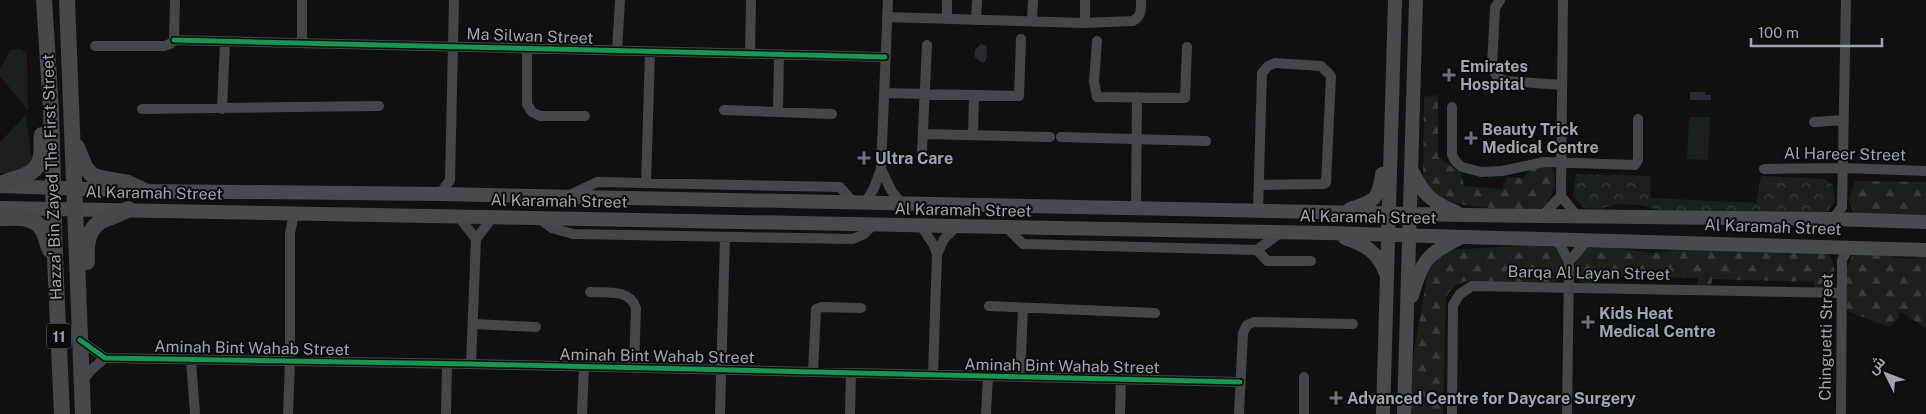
<svg xmlns="http://www.w3.org/2000/svg" width="1926" height="414" font-family="'Public Sans',Cairo,sans-serif">
	<style>
		.forest { fill: url(#forest-firs) }
		.park { fill: url(#park-crowns) }
		.garden { fill: #1a201b }
		.water { fill: #272c33 }
		.lines { fill: none; stroke-linecap: round; stroke-linejoin: round }
		.minor { stroke: #454649; stroke-width: 10 }
		.secondary { stroke: #494a4d; stroke-width: 14 }
		.primary { stroke: #47484b; stroke-width: 16 }
		.cycleway-casing { stroke: #0b0b0c; stroke-width: 8 }
		.cycleway { stroke: #139951; stroke-width: 5 }
		.poi-dot { fill: #6e7179; stroke: #0b0b0c; stroke-width: 2 }
		.labels { text-anchor: middle; dominant-baseline: central; stroke-width: 4; stroke-linejoin: round; paint-order: stroke }
		.shield { fill: #0b0b0c; stroke: #747780; stroke-width: 1 }
		.shield-label { font-size: 15px; font-weight: bold; fill: #a1a5b1 }
		.street-label { font-size: 16px; fill: #a1a5b1; stroke: #0b0b0c }
		.poi-label { font-size: 16px; font-weight: bold; fill: #a1a5b1; stroke: #0b0b0c; text-anchor: start }
	</style>
	<defs>
		<pattern id="forest-firs" width="22" height="20" patternUnits="userSpaceOnUse" patternTransform="scale(1.25)"><rect width="22" height="20" fill="#1a201b"/><path d="M5 1l3.5 6h-7zM16 11l3.5 6h-7z" fill="#383d3a"/></pattern>
		<pattern id="park-crowns" width="20" height="18" patternUnits="userSpaceOnUse" patternTransform="scale(1.25)"><rect width="20" height="18" fill="#1a201b"/><path d="M2 6a3 3 0 1 1 6 0M12 15a3 3 0 1 1 6 0" fill="none" stroke="#383d3a"/></pattern>
	</defs>
	<rect width="100%" height="100%" fill="#101010"/>
	<path class="forest" d="M1438 95V157L1461 173 1464 186 1502 189 1507 177 1523 178 1532 169 1550 165C1561 181 1553 201 1538 210 1515 209 1461 209 1442 198 1434 194 1428 187 1423 179L1424 97Z
		M1855 181 1926 182V219L1862 216 1853 212 1849 199Z
		M1535 245 1555 247 1564 263 1562 276 1554 282 1467 281C1456 283 1452 288 1446 297L1443 414H1410L1414 352 1428 271 1435 261 1447 250Z
		M1600 246C1625 247 1657 260 1680 247L1826 252C1837 262 1834 274 1833 288L1815 289 1814 282 1712 279 1711 286H1697L1698 278 1595 276 1594 284C1565 283 1572 266 1584 249Z
		M1884 252C1894 261 1914 260 1926 254V328L1899 311V318L1889 327 1847 311C1846 291 1843 271 1853 254Z"/>
	<path class="park" d="M1576 174 1651 176 1650 198 1756 203 1761 176 1825 179 1833 185 1835 201 1825 215 1664 211 1639 205 1617 204 1600 209 1584 208 1573 196Z"/>
	<path class="garden" d="M20 49 25 52 27 56 28 110 0 76V69L10 50Z
		M26 115 32 162 24 173H0V142Z
		M1689 117H1710L1708 160 1687 159Z"/>
	<path class="water" d="M981 44 986 46 987 56 985 62 982 63 975 57V50Z
		M1690 92H1705V95H1711V100H1690Z"/>
	<g class="lines">
		<path class="minor" d="M1085 0V23
			M1500 0 1495 8 1492 67 1497 77 1506 81 1562 85
			M1563 0 1561 196 1577 216
			M887 17 1085 23 1133 21C1142 16 1141 9 1141 0
			M947 19V0
			M976 20 977 0
			M1032 21 1033 0
			M174 40 885 57
			M174 40 175 0
			M1097 41 1094 82 1097 97 1185 98 1187 47
			M302 42V0
			M95 46H164L170 44 174 40
			M527 49V104L532 112 540 116H585
			M617 51 620 0
			M750 54 751 0
			M884 93 1019 96 1021 39
			M1452 107V155L1456 162 1462 167 1481 172 1502 171 1544 162 1635 165 1638 160V119
			M142 109 379 106
			M222 109 225 42
			M724 110 832 114
			M778 112 779 55
			M1814 122 1844 120
			M923 134 1050 137
			M973 135 974 95
			M1061 137 1206 141
			M922 151 927 45
			M881 169 891 190 901 203
			M1764 169 1843 168 1926 171
			M646 183 650 52
			M440 194 450 180 454 0
			M570 195 597 182 840 187 853 202
			M865 203 874 188 881 169 888 0
			M1136 208 1137 97
			M1258 211 1262 73 1268 66 1275 63 1321 66 1331 76 1326 183 1324 184 1259 185
			M1543 215 1561 196
			M459 217 476 239
			M540 219 552 228 573 234 853 239 864 234 873 225
			M1833 219 1842 207 1846 0
			M921 226 933 244 937 254 944 239 956 227
			M1007 228 1023 244 1257 250 1280 233
			M1554 239 1560 245 1569 262 1567 414
			M1257 250 1267 261H1311
			M1569 262 1588 239
			M590 292C607 293 630 289 636 308L634 368
			M989 306 1155 313
			M473 324 536 327
			M80 340 105 358 471 364 1240 382
			M191 360 195 414
			M471 364 476 239 492 218
			M813 372 816 309 822 307 861 308
			M933 375 937 254
			M1020 377 1023 308
			M82 382 90 371 105 358
			M288 414 290 362V233L294 214
			M446 414 447 364
			M582 414 584 367
			M720 414 725 237
			M850 414 851 373
			M986 414 988 376
			M1120 414 1121 379
			M1239 414 1243 333 1247 325 1254 322 1353 324
			M1304 414V377
			M1452 414 1453 305 1460 294 1472 286 1841 293
			M1841 414 1842 260 1849 247"/>
		<path class="secondary" d="M1412 171C1424 195 1431 202 1456 212
			M0 186 145 191 440 194 1464 215 1833 219 1926 222
			M0 208 1327 233 1926 250
			M1350 209C1374 202 1379 199 1382 174
			M1345 238C1364 244 1378 252 1385 272
			M1412 296C1422 260 1427 254 1460 238
			M1383 414 1395 0
			M1404 414 1416 0"/>
		<path class="primary" d="M44 0 51 110 55 258 62 414
			M67 0 83 414
			M77 147 85 167 92 175 100 178 128 183 145 191
			M0 184C16 177 38 177 41 156 42 149 41 142 42 135
			M0 218C15 218 35 215 43 231 46 237 47 244 50 250
			M87 262C86 245 87 226 106 219 114 216 121 214 128 209"/>
		<defs>
			<path id="cycleway" d="M174 40 885 57
				M80 340 105 358 471 364 1240 382"/>
		</defs>
		<use href="#cycleway" class="cycleway-casing"/>
		<use href="#cycleway" class="cycleway"/>
	</g>
	<g class="poi-dot">
		<path d="M1446.5 67.5h5v5h5v5h-5v5h-5v-5h-5v-5h5z"/>
		<path d="M1468.5 130.5h5v5h5v5h-5v5h-5v-5h-5v-5h5z"/>
		<path d="M861.5 150.5h5v5h5v5h-5v5h-5v-5h-5v-5h5z"/>
		<path d="M1585.5 314.5h5v5h5v5h-5v5h-5v-5h-5v-5h5z"/>
		<path d="M1333.5 390.5h5v5h5v5h-5v5h-5v-5h-5v-5h5z"/>
	</g>
	<g class="labels">
		<rect class="shield" x="46.5" y="323.5" width="25" height="25" rx="4"/>
		<g class="shield-label">
			<text x="59" y="336">11</text>
		</g>
		<g class="street-label">
			<text transform="translate(530 36) rotate(2)">Ma Silwan Street</text>
			<text transform="translate(1845 154) rotate(1)">Al Hareer Street</text>
			<text transform="translate(52 177) rotate(-92)">Hazza' Bin Zayed The First Street</text>
			<text transform="translate(154 193) rotate(1)">Al Karamah Street</text>
			<text transform="translate(559 201) rotate(1)">Al Karamah Street</text>
			<text transform="translate(963 210) rotate(1)">Al Karamah Street</text>
			<text transform="translate(1368 217) rotate(1)">Al Karamah Street</text>
			<text transform="translate(1773 227) rotate(2)">Al Karamah Street</text>
			<text transform="translate(1589 273) rotate(1)">Barqa Al Layan Street</text>
			<text transform="translate(1826 337) rotate(-89)">Chinguetti Street</text>
			<text transform="translate(252 348) rotate(1)">Aminah Bint Wahab Street</text>
			<text transform="translate(657 356) rotate(1)">Aminah Bint Wahab Street</text>
			<text transform="translate(1062 366) rotate(1)">Aminah Bint Wahab Street</text>
		</g>
		<g class="poi-label">
			<text x="1460" y="66">Emirates<tspan x="1460" dy="18">Hospital</tspan></text>
			<text x="1482" y="129">Beauty Trick<tspan x="1482" dy="18">Medical Centre</tspan></text>
			<text x="875" y="158">Ultra Care</text>
			<text x="1599" y="313">Kids Heat<tspan x="1599" dy="18">Medical Centre</tspan></text>
			<text x="1347" y="398">Advanced Centre for Daycare Surgery</text>
		</g>
	</g>
	<g transform="translate(1886 374) rotate(312)" stroke="#0b0b0c" stroke-width="4" paint-order="stroke">
	<path d="M0-4L9 19L0 12L-9 19Z" fill="#a1a5b1"/>
	<text y="-8" font-size="14" font-weight="bold" text-anchor="middle" fill="#a1a5b1">ش</text>
	</g>
	<path d="M1751 38v8h131v-8" fill="none" stroke="#a1a5b1" stroke-width="2.5"/>
	<text x="1758" y="38" font-size="15" fill="#a1a5b1" stroke="#0b0b0c" stroke-width="4" paint-order="stroke">100 m</text>
</svg>
